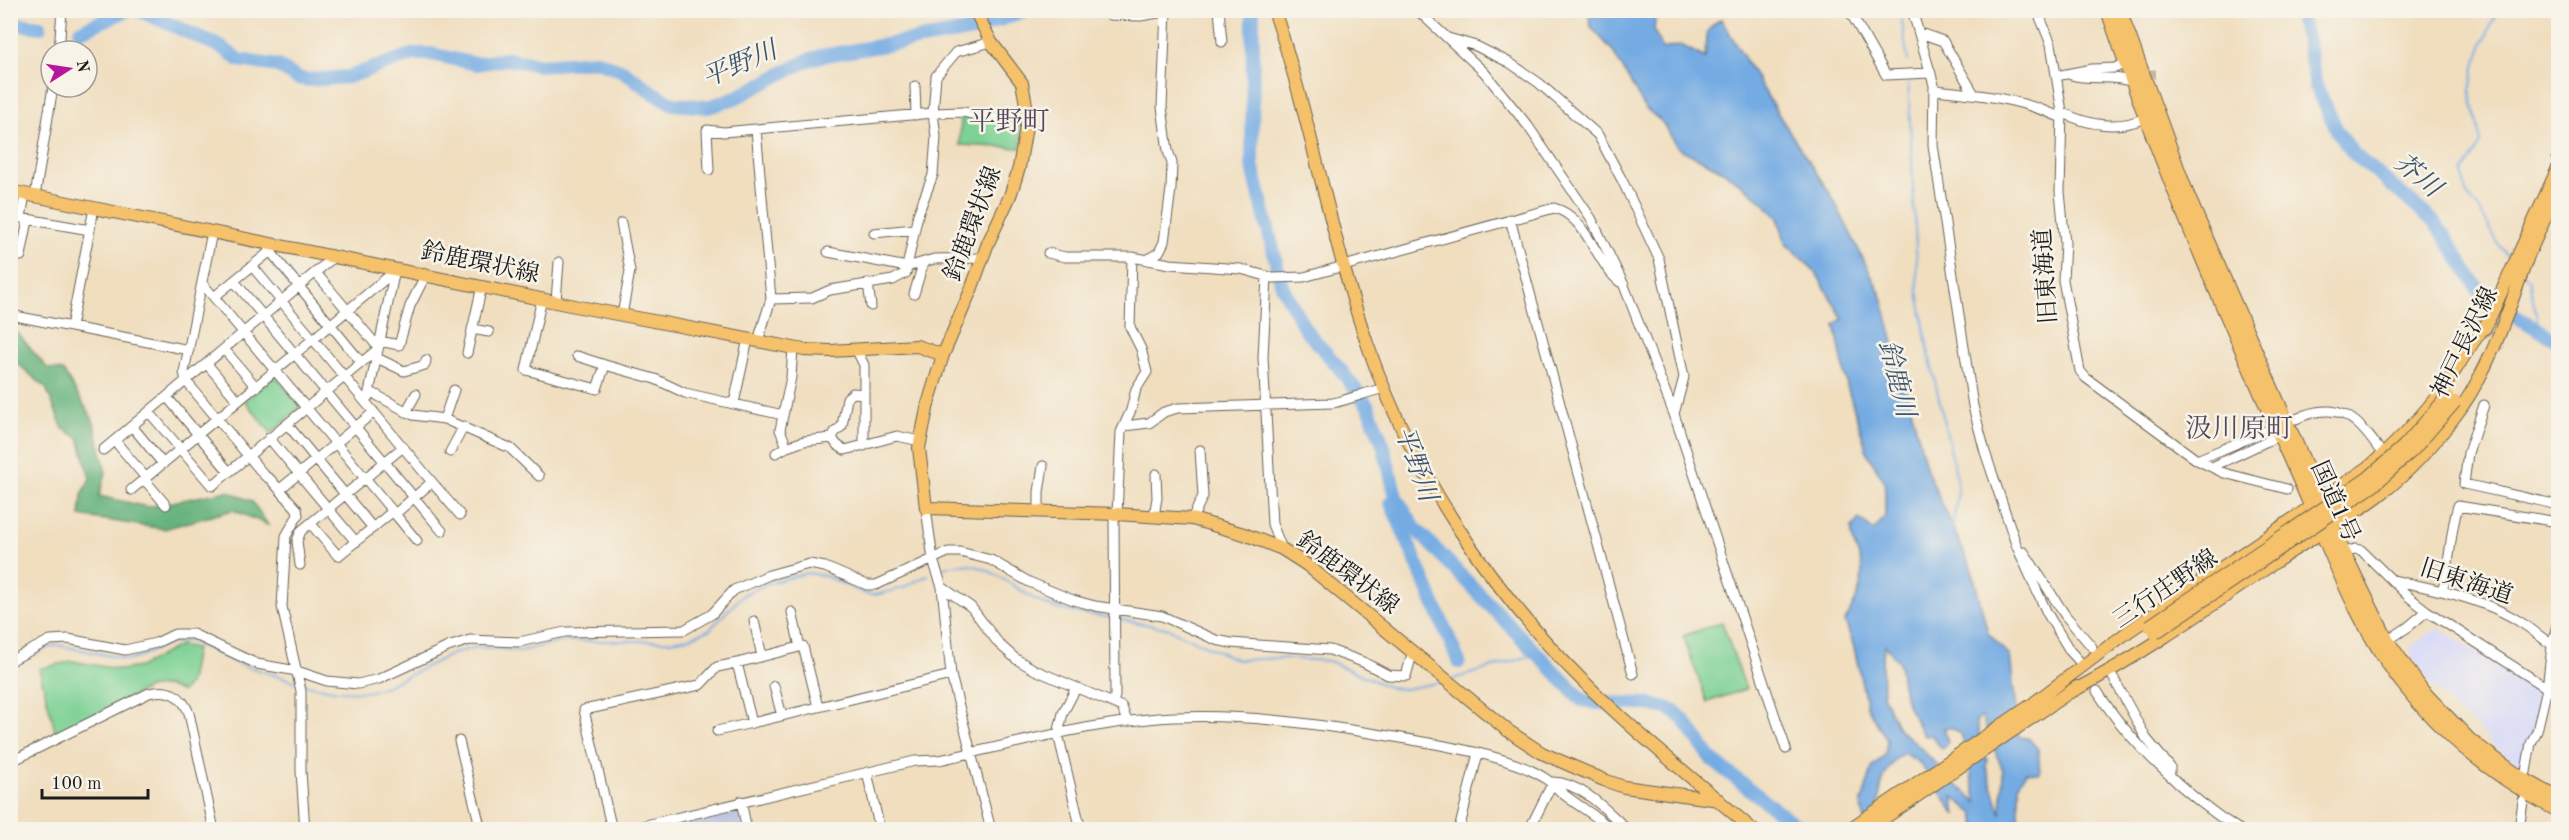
<svg xmlns="http://www.w3.org/2000/svg" width="2569" height="840" font-family="'Old Standard TT','Noto Serif JP',serif">
	<style>
		.built { fill: #d5d8f9 }
		.industrial { fill: #bdc3de }
		.green { fill: #7dd194; stroke: #4c7658; stroke-width: 1.5 }
		.forest { fill: #66b37e; stroke: #41684d; stroke-width: 1.5 }
		.water { fill: #74abe3; stroke: #486480; stroke-width: 1.5; fill-rule: evenodd }
		.lines { fill: none; stroke-linecap: round; stroke-linejoin: round }
		.stream { stroke: #74abe3; stroke-width: 2 }
		.river { stroke: #74abe3; stroke-width: 14 }
		.minor-tunnel { stroke: #c6b79e; stroke-width: 9; stroke-dasharray: 9 4.5; stroke-linecap: butt }
		.minor-casing { stroke: #666055; stroke-width: 11 }
		.major-casing { stroke: #666055; stroke-width: 14 }
		.highway-casing { stroke: #666055; stroke-width: 16 }
		.minor { stroke: #fff; stroke-width: 9 }
		.major { stroke: #f5c16b; stroke-width: 12 }
		.highway { stroke: #f5c16b; stroke-width: 14 }
		.major-bridge-casing { stroke: #666055; stroke-width: 14; stroke-linecap: butt }
		.major-bridge { stroke: #f5c16b; stroke-width: 12 }
		.labels { text-anchor: middle; dominant-baseline: central; stroke-width: 5; stroke-linejoin: round; paint-order: stroke }
		.street-label { font-size: 24px; fill: #1c1c1c; stroke: #f7f3e8 }
		.water-label { font-size: 26px; font-style: italic; fill: #3f556c; stroke: #f7f3e8 }
		.quarter-label { font-size: 27px; fill: #55495d; stroke: #f7f3e8 }
	</style>
	<rect width="100%" height="100%" fill="#f7f3e8"/>
	<filter id="ink" filterUnits="userSpaceOnUse"><feTurbulence type="fractalNoise" baseFrequency=".0167" numOctaves="2"/><feDisplacementMap in="SourceGraphic" scale="12" xChannelSelector="R" yChannelSelector="G"/><feConvolveMatrix kernelMatrix="1 2 1 2 8 2 1 2 1" color-interpolation-filters="sRGB"/></filter>
	<filter id="wash" filterUnits="userSpaceOnUse"><feTurbulence type="fractalNoise" baseFrequency=".008" numOctaves="4" result="noise"/><feDisplacementMap in="SourceGraphic" scale="24" xChannelSelector="R" yChannelSelector="G"/><feGaussianBlur stdDeviation="1.35" result="paint"/><feColorMatrix in="noise" values="0 0 0 0 0 0 0 0 0 0 0 0 0 0 0 0 0 1.4 0 .05"/><feComposite in="paint" operator="in"/></filter>
	<g filter="url(#wash)">
		<rect width="100%" height="100%" fill="#f0debf"/>
		<path class="built" d="M2438 628 2542 692 2534 730 2526 741 2522 766 2496 748 2475 725 2456 710 2429 681 2411 657 2412 645Z"/>
		<path class="industrial" d="M739 809 744 830H653Z"/>
		<path class="green" d="M961 114 1025 118 1020 148 960 145Z
			M273 377H276L301 407 271 433 245 401Z
			M1722 622 1746 689 1707 702 1683 636Z
			M180 645 196 648 190 682 182 692 166 686 151 687 56 734 39 669 72 661 122 670 140 667Z"/>
		<path class="forest" d="M10 324 47 368 63 371 91 416 94 423 106 473 99 496 148 507 227 491 252 501 268 525 233 510 164 529 80 516 82 495 90 478 79 438 63 429 46 388 11 358Z"/>
		<path class="water" d="M1588 11H1656L1654 31 1663 49 1681 45 1705 58C1707 37 1701 32 1721 19L1780 117 1833 198 1882 297 1927 470 1972 570 1988 633 2010 656 2019 737 2028 738 2038 749 2040 773 2026 772 2019 784V820L2023 829H1977L1974 814 1953 797 1956 815 1920 763 1903 753C1876 774 1879 799 1879 829H1867L1861 804 1873 766 1885 755 1887 740 1867 707 1854 647 1845 621C1855 602 1865 585 1861 563 1858 550 1850 541 1852 527L1859 519 1874 531 1885 517V482L1868 455 1847 386 1835 324 1843 319 1815 271 1786 244 1778 218 1762 201 1723 171 1678 148 1662 122 1645 108 1612 50 1591 27ZM1885 645 1899 662 1902 685 1908 707 1924 736 1931 735 1942 749 1948 742 1944 728H1953L1962 736 1977 802 1953 782 1914 741 1899 730 1883 696 1882 661ZM1982 717 2003 771 2001 814 1986 767 1987 760 1976 721Z"/>
		<g class="lines">
			<path class="stream" d="M1900 10 1908 61
				M2497 10 2477 59 2470 89 2481 143 2463 173 2466 194 2478 208 2501 248 2511 260
				M1908 78 1918 291 1927 345 1957 479 1958 491 1952 529
				M2525 275 2529 280 2538 323 2535 329
				M944 568C982 553 1012 589 1044 604 1064 613 1090 614 1112 618
				M1117 619 1166 628 1238 660 1279 658 1329 661 1391 688 1405 689 1442 682
				M10 669 44 649 57 645 131 660 168 644 189 640 239 664 297 682
				M1453 679 1537 654
				M302 684 338 691 368 692 389 685 452 654 477 647 520 651 564 641H670L689 638 709 630 743 595 766 584 807 573 825 576 866 594 875 595 903 588 928 575"/>
			<path class="river" d="M138 10 221 47 239 60 278 66 297 78 307 80 348 77 414 54H431L476 64 507 59 541 65 597 61 623 71 652 92 673 104 708 107 735 98 808 60 821 56 973 30 1026 10
				M1253 10 1252 164 1282 286 1305 329 1340 369 1368 406 1383 444 1396 497 1414 527 1582 700 1595 703 1649 704 1667 708 1675 712 1683 719 1712 760 1802 830
				M2298 10 2307 40 2316 86 2338 132 2353 153 2432 220 2445 236 2478 289 2491 302 2558 341
				M10 23 40 27
				M80 31 128 10
				M1391 503 1459 662"/>
		</g>
	</g>
	<g filter="url(#ink)">
		<g class="lines">
			<path class="minor-tunnel" d="M2109 74H2156
				M2552 155 2558 159
				M2475 318 2502 349"/>
			<defs>
				<path id="minor" d="M1110 10V15L1140 16 1165 12
					M1219 10 1222 42
					M1417 10 1484 72 1528 126 1591 218 1623 283 1674 414 1786 749
					M1849 10 1886 75 1931 73
					M1912 10 1934 85 1933 145 1973 406 1985 452 2017 547 2047 613 2070 651 2080 662
					M2037 10 2051 44 2062 112 2060 192 2065 243 2063 280 2080 371 2086 378 2197 460 2224 473 2287 489
					M1920 33 1943 41 1974 94
					M1448 38 1476 46 1510 63 1539 83 1598 135 1623 182 1659 259 1684 377 1674 414
					M59 51 62 10
					M2071 75C2091 81 2113 74 2132 82
					M2056 76 2092 69 2115 68 2125 63
					M915 86 916 115
					M1935 90C1979 94 2021 99 2062 118
					M2062 112C2086 125 2120 131 2146 117
					M709 170 707 130 724 132 756 129
					M25 194 21 218 90 230
					M35 196 53 87
					M1510 219 1633 674
					M621 223 630 271 622 315
					M212 232 184 372 186 381 265 476 270 479 297 509 298 515 286 536 282 607 301 691V771L305 830
					M874 233 914 229
					M270 251 361 362
					M828 252 907 267 918 214 933 175 936 137 933 113 936 76 956 52 991 42
					M1048 253 1065 257H1132L1170 264 1241 269 1273 278 1304 277 1554 208C1587 216 1596 264 1620 282
					M10 254 21 256 28 220
					M1147 260 1159 252 1164 242 1171 189 1172 163 1168 151 1162 107 1166 10
					M316 273 378 347
					M1267 276 1263 357 1272 524 1282 549
					M234 281 442 531
					M202 283 395 514 432 482 252 266
					M868 283 871 306
					M914 294 923 264
					M214 297 273 249
					M542 298 526 370 597 389 605 365 655 379 685 393 783 415
					M771 299 812 298 830 290 893 280 906 273 907 267 934 259 982 258
					M556 301 559 262
					M10 315 189 350
					M71 327 94 208
					M472 329 489 332
					M379 341 399 345 410 306 426 274
					M758 341 771 299 756 129 933 113 963 112 992 118 1028 116
					M793 348 791 377 780 430 787 447 804 441 832 438 837 445 845 450 897 436 920 441
					M224 349 256 387
					M856 349 864 365V446
					M467 353 482 286
					M577 356 605 365
					M377 358 404 371 425 365 426 360
					M207 364 238 401
					M369 391 413 415 444 419 510 448 539 476
					M167 397 229 472
					M368 397 395 270
					M734 403 748 339
					M2484 405 2468 453 2464 484 2558 505
					M149 412 212 486 378 349
					M406 412 416 394
					M444 419 454 390
					M2296 419C2340 398 2359 420 2383 455
					M287 424 373 528
					M132 426 163 464
					M1124 426 1149 423 1164 412 1178 408 1333 403C1351 399 1367 392 1385 388
					M269 438 356 542
					M832 438 835 432 842 426 847 398 853 393 864 394
					M115 441 146 478
					M103 450 335 256
					M450 452 464 426
					M776 453 787 447
					M2197 460 2266 431
					M2212 467 2280 435
					M144 479 166 505
					M432 482 460 515
					M280 489 374 412
					M131 490 395 271
					M926 508 933 560 942 587 951 675 991 830
					M1039 512V492L1043 466
					M395 514 417 541
					M1117 514 1121 432 1131 410 1136 389 1147 372 1141 349 1130 327 1132 257
					M1154 516 1157 498 1156 474
					M1192 519 1203 496 1200 450
					M311 524 338 556 392 512
					M2024 552 2065 615 2092 647
					M2343 552 2355 549 2361 550 2409 597 2427 611 2558 695
					M300 565 297 541 301 531 403 447
					M2392 580C2432 588 2487 600 2520 622 2534 630 2544 641 2558 648
					M942 587 971 607 999 644 1016 659 1035 670 1122 707 1127 722
					M2442 591C2451 563 2449 534 2458 506L2558 522
					M792 612 800 647
					M754 621 762 656
					M2387 641 2408 627 2427 611
					M10 661 50 640 68 639 125 650 156 643 175 634H193L257 664 297 671 327 681 358 684 379 679 448 647 470 640 519 642 565 632 684 630 712 614 734 590 769 575 809 564 825 567 867 585H876L948 552H960L991 560 1029 582 1073 600 1095 606 1162 616 1216 640 1231 643 1330 650 1363 662 1388 675 1406 676 1413 651
					M737 663 803 646 818 707
					M2113 677 2146 738 2170 767V772
					M774 686 782 716
					M1076 688 1063 713 1058 734 1081 830
					M2097 691C2129 742 2188 798 2240 830
					M1113 702 1115 696 1114 514
					M717 731 752 723
					M459 741 481 830
					M10 762 149 693C168 688 182 695 189 713L214 830
					M867 772 880 830
					M2526 772 2531 743 2537 731 2547 688 2552 646 2558 620
					M1553 782C1582 783 1607 811 1628 830
					M741 801 747 830
					M612 830 584 710 700 685 717 667 737 663 752 723 951 675
					M625 830 915 761 939 760C1008 745 1078 726 1148 719 1233 711 1318 724 1401 738 1444 746 1488 752 1528 769 1543 776 1550 781 1561 792 1576 805 1596 815 1612 830
					M1459 830 1478 753
					M1529 830 1553 782
					M2519 830 2523 801"/>
				<path id="major" d="M975 10 991 42 1022 83 1028 115 1019 168 1010 196 988 243 971 290 943 355 928 404 919 448 926 508 1117 514 1192 519 1244 534 1282 549 1307 565 1507 730 1542 753 1604 780 1624 787 1719 800
					M1274 10C1311 120 1330 236 1368 346 1411 470 1487 585 1580 678 1634 732 1695 780 1753 830
					M10 191 575 306 804 350 831 351 917 346 943 355
					M2524 265 2558 189
					M2485 328 2558 168
					M2071 692C2142 655 2208 608 2274 563 2307 540 2344 521 2377 497 2409 473 2438 440 2461 408 2492 364 2509 308 2527 259
					M2035 702 2129 631 2369 467C2395 445 2418 421 2439 394 2457 370 2470 343 2489 321
					M1848 830 2040 699
					M1867 830 2077 687"/>
				<path id="highway" d="M2108 10C2160 167 2228 319 2295 469 2328 542 2355 624 2406 687 2448 740 2499 779 2558 810
					M2119 10 2187 195 2343 552 2387 641 2422 691 2470 741 2519 777 2558 799"/>
			</defs>
			<use href="#minor" class="minor-casing"/>
			<use href="#major" class="major-casing"/>
			<use href="#highway" class="highway-casing"/>
			<use href="#minor" class="minor"/>
			<use href="#major" class="major"/>
			<use href="#highway" class="highway"/>
			<defs>
				<path id="major-bridge" d="M2149 626 2368 478 2404 446 2447 397
					M2155 633 2373 486 2413 450 2455 402"/>
			</defs>
			<use href="#major-bridge" class="major-bridge-casing"/>
			<use href="#major-bridge" class="major-bridge"/>
		</g>
	</g>
	<g class="labels">
		<g class="street-label">
			<text transform="translate(974 224) rotate(-69)">鈴鹿環状線</text>
			<text transform="translate(480 264) rotate(12)">鈴鹿環状線</text>
			<text transform="translate(2047 276) rotate(-94)">旧東海道</text>
			<text transform="translate(2466 343) rotate(-64)">神戸長沢線</text>
			<text transform="translate(2334 502) rotate(66)">国道1号</text>
			<text transform="translate(1347 574) rotate(37)">鈴鹿環状線</text>
			<text transform="translate(2466 583) rotate(18)">旧東海道</text>
			<text transform="translate(2166 590) rotate(-34)">三行庄野線</text>
		</g>
		<g class="water-label">
			<text transform="translate(740 65) rotate(-23)">平野川</text>
			<text transform="translate(2417 176) rotate(40)">芥川</text>
			<text transform="translate(1896 379) rotate(76)">鈴鹿川</text>
			<text transform="translate(1415 464) rotate(70)">平野川</text>
		</g>
		<g class="quarter-label">
			<text x="1009" y="122">平野町</text>
			<text x="2239" y="429">汲川原町</text>
		</g>
	</g>
	<rect width="2569" height="840" fill="none" stroke="#f7f3e8" stroke-width="36"/>
	<g transform="translate(69 69) rotate(78)"><circle r="28" fill="#f7f3e8" stroke="#9f9d96" stroke-width="1.5"/>
	<path d="M0-4.5L10 22L0 15L-10 22Z" fill="#b5179e"/>
	<text y="-9" font-size="16" font-weight="bold" text-anchor="middle" fill="#1c1c1c">N</text>
	</g>
	<path d="M42 789v9h106v-9" fill="none" stroke="#1c1c1c" stroke-width="3"/>
	<text x="51" y="789" font-size="18" fill="#1c1c1c" stroke="#f7f3e8" stroke-width="4.5" paint-order="stroke">100 m</text>
</svg>
